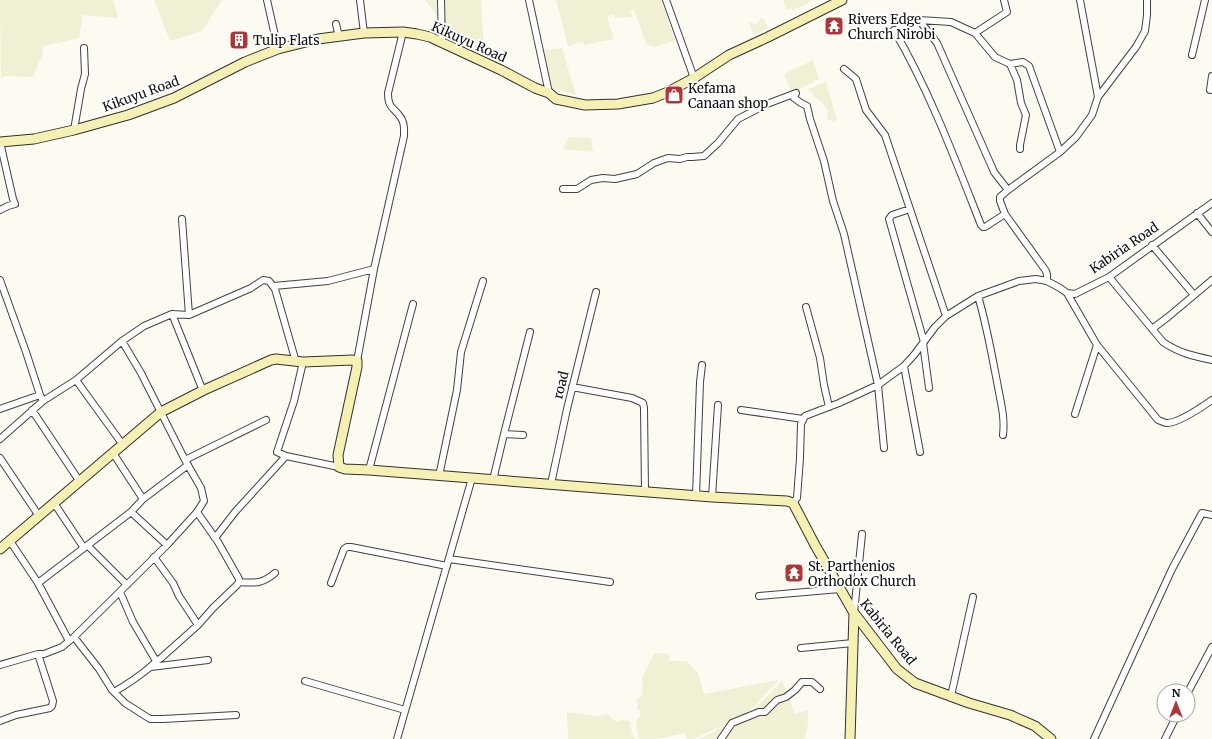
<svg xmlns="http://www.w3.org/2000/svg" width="1212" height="739" font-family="Merriweather,serif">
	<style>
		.farmland { fill: #f1efd4 }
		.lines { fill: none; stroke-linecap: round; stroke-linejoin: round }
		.minor-casing { stroke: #414141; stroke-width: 8 }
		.secondary-casing { stroke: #303030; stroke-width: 11 }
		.minor { stroke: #fff; stroke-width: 6 }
		.secondary { stroke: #f6f0b4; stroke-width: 9 }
		.labels { text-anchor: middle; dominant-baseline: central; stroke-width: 4; stroke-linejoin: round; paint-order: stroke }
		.poi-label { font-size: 13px; fill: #0e0e0e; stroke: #fff; text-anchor: start }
		.street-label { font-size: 13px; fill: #0e0e0e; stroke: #fff }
	</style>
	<rect width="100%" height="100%" fill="#fdfbf1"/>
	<path class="farmland" d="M0 0H113L118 18 83 15 79 38 44 46 42 53V59H40L33 77 4 76 1 79Z
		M154 0H222L202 31 170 41Z
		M425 0H481L484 49 443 31 434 12Z
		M556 0H661L668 20 667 21 668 24H669L675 41 653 47 649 45 647 46 634 9 630 10 633 17 615 18 614 14 607 16 614 39 584 45 583 42 568 46Z
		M783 0H814L792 11 791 8 787 10Z
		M763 18 768 28 754 35 749 23 752 22 753 25 759 22V19Z
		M562 48 576 95 551 88 543 50Z
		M813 60 819 79 792 93 784 74Z
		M826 82 837 120 833 121 827 119 828 110 821 102 814 97 812 91 806 90Z
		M569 137 591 138 593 152 563 149Z
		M654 653 669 654V661H685L688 662 698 673 704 694 779 680 745 715 694 739H687L685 733 657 739H640L638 735 636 720 640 716 641 711 637 710 638 705 636 700 642 696 643 684 642 683V678Z
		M782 681 795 714 808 710V723L806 734 804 737 806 739H699L751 713Z
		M567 712 597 716 608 714 613 720 618 722 622 720 629 721 633 736 636 739H568Z"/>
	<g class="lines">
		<defs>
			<path id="minor" d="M267 0 278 49
				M360 0 364 33
				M441 0 442 43
				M529 0 549 93
				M666 0 694 78
				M1080 0 1098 97
				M919 20 937 43 991 165 994 172 1008 190
				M919 20 951 22 975 33 1007 12 1004 0
				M336 24 339 37
				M894 30C930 92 955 159 981 225L983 227H985L1005 214
				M975 33 995 57 1010 64 1023 62 1029 66 1060 152
				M1192 55 1205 0
				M1010 64 1017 80 1021 103 1026 115 1020 145V149
				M844 69 856 79 866 110 885 135 946 316
				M1210 90 1212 76
				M74 130 81 89 85 74 84 48
				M563 189H577L591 180 603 178 615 179 637 174 654 163 668 158 680 159 687 157H692L704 156 718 143 738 119 767 104 796 93 794 98 801 103 807 106 810 119 824 161 833 201 844 234 878 385 884 448
				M910 209 892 215 889 219 924 342
				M0 210 8 206 15 204 13 199 0 142
				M1197 213 1212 232
				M182 219 189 315
				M1152 245 1194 295
				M1109 277 1163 342C1179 353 1193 356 1212 360
				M0 280 26 352 40 395 43 401
				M1047 281V275L1046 271 1005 214 1000 201V197L1008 190 1060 152 1076 137 1092 115 1098 97 1136 47 1145 31 1147 15V0
				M274 286 328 281 374 269
				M1067 293 1097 345 1075 414
				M978 296C987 326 992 356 998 387 1001 404 1005 417 1003 435
				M806 307 820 358 824 385 829 407
				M172 314 201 386 204 390
				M1152 329 1168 317 1212 280
				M923 343 929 388
				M1097 345 1158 420C1161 421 1165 423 1167 423 1179 423 1202 407 1212 400
				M357 361 374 269 404 136C404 130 405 123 401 118 394 107 388 109 388 93L403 32
				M303 362 294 401 277 452 286 456 339 467
				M904 366 920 452
				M76 380 123 445
				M572 387 632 398 643 403 644 408 645 492
				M0 409 40 395
				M32 410 80 482
				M741 410 803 419
				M504 434 523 435
				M0 439 43 401 76 380 122 341 144 326 172 314 189 315 251 288 263 280 269 281 275 289 296 362
				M113 453 143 499
				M0 458 39 516
				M185 460 266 420
				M369 470 413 304
				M439 476 457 390 461 352 483 281
				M493 480 504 434 530 332
				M551 484 567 409 596 292
				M696 496 700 382 702 365
				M712 497 718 405
				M54 503 84 548
				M793 503 797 498 800 458 801 424 805 416 839 403 878 385 904 366 914 355 935 327 946 316 978 296 1019 281 1036 279 1047 281 1060 288 1067 293 1075 294 1109 277 1212 203
				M131 512 167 545
				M215 538 235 512 286 456
				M10 541 38 583 69 641
				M88 546 127 585
				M154 557 173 583 179 596 198 625
				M449 559 610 582
				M239 582C256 583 262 584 275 573
				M38 583 131 512 143 499 188 465
				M331 583 344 549 347 547H351L447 566
				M120 592 133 622 156 661
				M759 596 840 589
				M854 613 862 534
				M74 637 99 669 112 690 125 703 150 719H163L236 715
				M801 648 853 643
				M0 665 38 654H44L62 647 74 637 167 545 197 512 204 501 201 488 185 460 141 373 122 341
				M151 667 208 660
				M305 681 405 710
				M114 692C126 685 138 677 149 668 153 665 156 661 161 658L198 625 213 608 237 585 239 582V579L218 542 197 512
				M1188 692 1212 647
				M951 696 973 597
				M0 721 16 715 50 708 52 706 53 701 38 654
				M397 739 472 478
				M721 739 732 723 759 712H765L777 700 786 697 795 690 802 682H812L820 689
				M1094 739 1172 569 1202 513 1212 515
				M1165 739 1177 715"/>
			<path id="secondary" d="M0 142 34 139 74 130 128 115 174 98 245 62 278 49 318 39 364 33 403 32 417 34 430 37 501 70 535 88 549 93 556 99 585 105 618 104 653 98 668 92 694 78 729 55 768 37 842 0
				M0 549 161 412 204 390 271 360 276 359 303 362 353 360 357 361V367L338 455 339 467 345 469 369 470 712 497 787 501 793 503 815 545 854 613 897 669 915 683 969 703 1010 715 1035 726 1051 739
				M850 739 854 613"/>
		</defs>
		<use href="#minor" class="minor-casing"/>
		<use href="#secondary" class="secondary-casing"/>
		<use href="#minor" class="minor"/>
		<use href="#secondary" class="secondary"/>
	</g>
	<defs>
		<symbol id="temple-square" viewBox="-11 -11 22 22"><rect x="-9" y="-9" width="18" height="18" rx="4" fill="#ae3638" stroke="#fff"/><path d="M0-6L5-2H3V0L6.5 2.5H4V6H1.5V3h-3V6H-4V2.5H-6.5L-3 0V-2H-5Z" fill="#fff"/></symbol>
		<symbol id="building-square" viewBox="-11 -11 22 22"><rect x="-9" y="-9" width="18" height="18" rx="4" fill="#ae3638" stroke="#fff"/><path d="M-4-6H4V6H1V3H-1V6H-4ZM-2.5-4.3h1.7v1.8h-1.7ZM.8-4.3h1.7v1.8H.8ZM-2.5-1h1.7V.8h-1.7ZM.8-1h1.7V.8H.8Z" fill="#fff"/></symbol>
		<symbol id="shop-square" viewBox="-11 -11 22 22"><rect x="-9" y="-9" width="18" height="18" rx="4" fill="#ae3638" stroke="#fff"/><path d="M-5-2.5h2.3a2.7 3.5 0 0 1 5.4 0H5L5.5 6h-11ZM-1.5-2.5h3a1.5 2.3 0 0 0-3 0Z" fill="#fff"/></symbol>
	</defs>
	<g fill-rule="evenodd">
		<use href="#temple-square" x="823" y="15" width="22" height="22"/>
		<use href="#building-square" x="228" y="29" width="22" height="22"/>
		<use href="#shop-square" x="663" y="84" width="22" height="22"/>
		<use href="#temple-square" x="783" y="562" width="22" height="22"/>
	</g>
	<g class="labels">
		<g class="poi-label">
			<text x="848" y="19">Rivers Edge<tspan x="848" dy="15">Church Nirobi</tspan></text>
			<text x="253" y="40">Tulip Flats</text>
			<text x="688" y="88">Kefama<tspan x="688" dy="15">Canaan shop</tspan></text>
			<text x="808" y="566">St. Parthenios<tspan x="808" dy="15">Orthodox Church</tspan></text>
		</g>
		<g class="street-label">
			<text transform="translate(469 42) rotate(24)">Kikuyu Road</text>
			<text transform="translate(141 94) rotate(-20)">Kikuyu Road</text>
			<text transform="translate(1124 248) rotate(-34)">Kabiria Road</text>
			<text transform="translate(561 385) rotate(-76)">road</text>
			<text transform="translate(888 632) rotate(51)">Kabiria Road</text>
		</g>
	</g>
	<g transform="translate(1176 703)"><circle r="19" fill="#ffffff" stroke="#9f9f9f"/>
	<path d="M0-3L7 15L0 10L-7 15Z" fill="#ae3638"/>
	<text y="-6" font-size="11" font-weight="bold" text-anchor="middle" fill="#0e0e0e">N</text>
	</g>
</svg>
